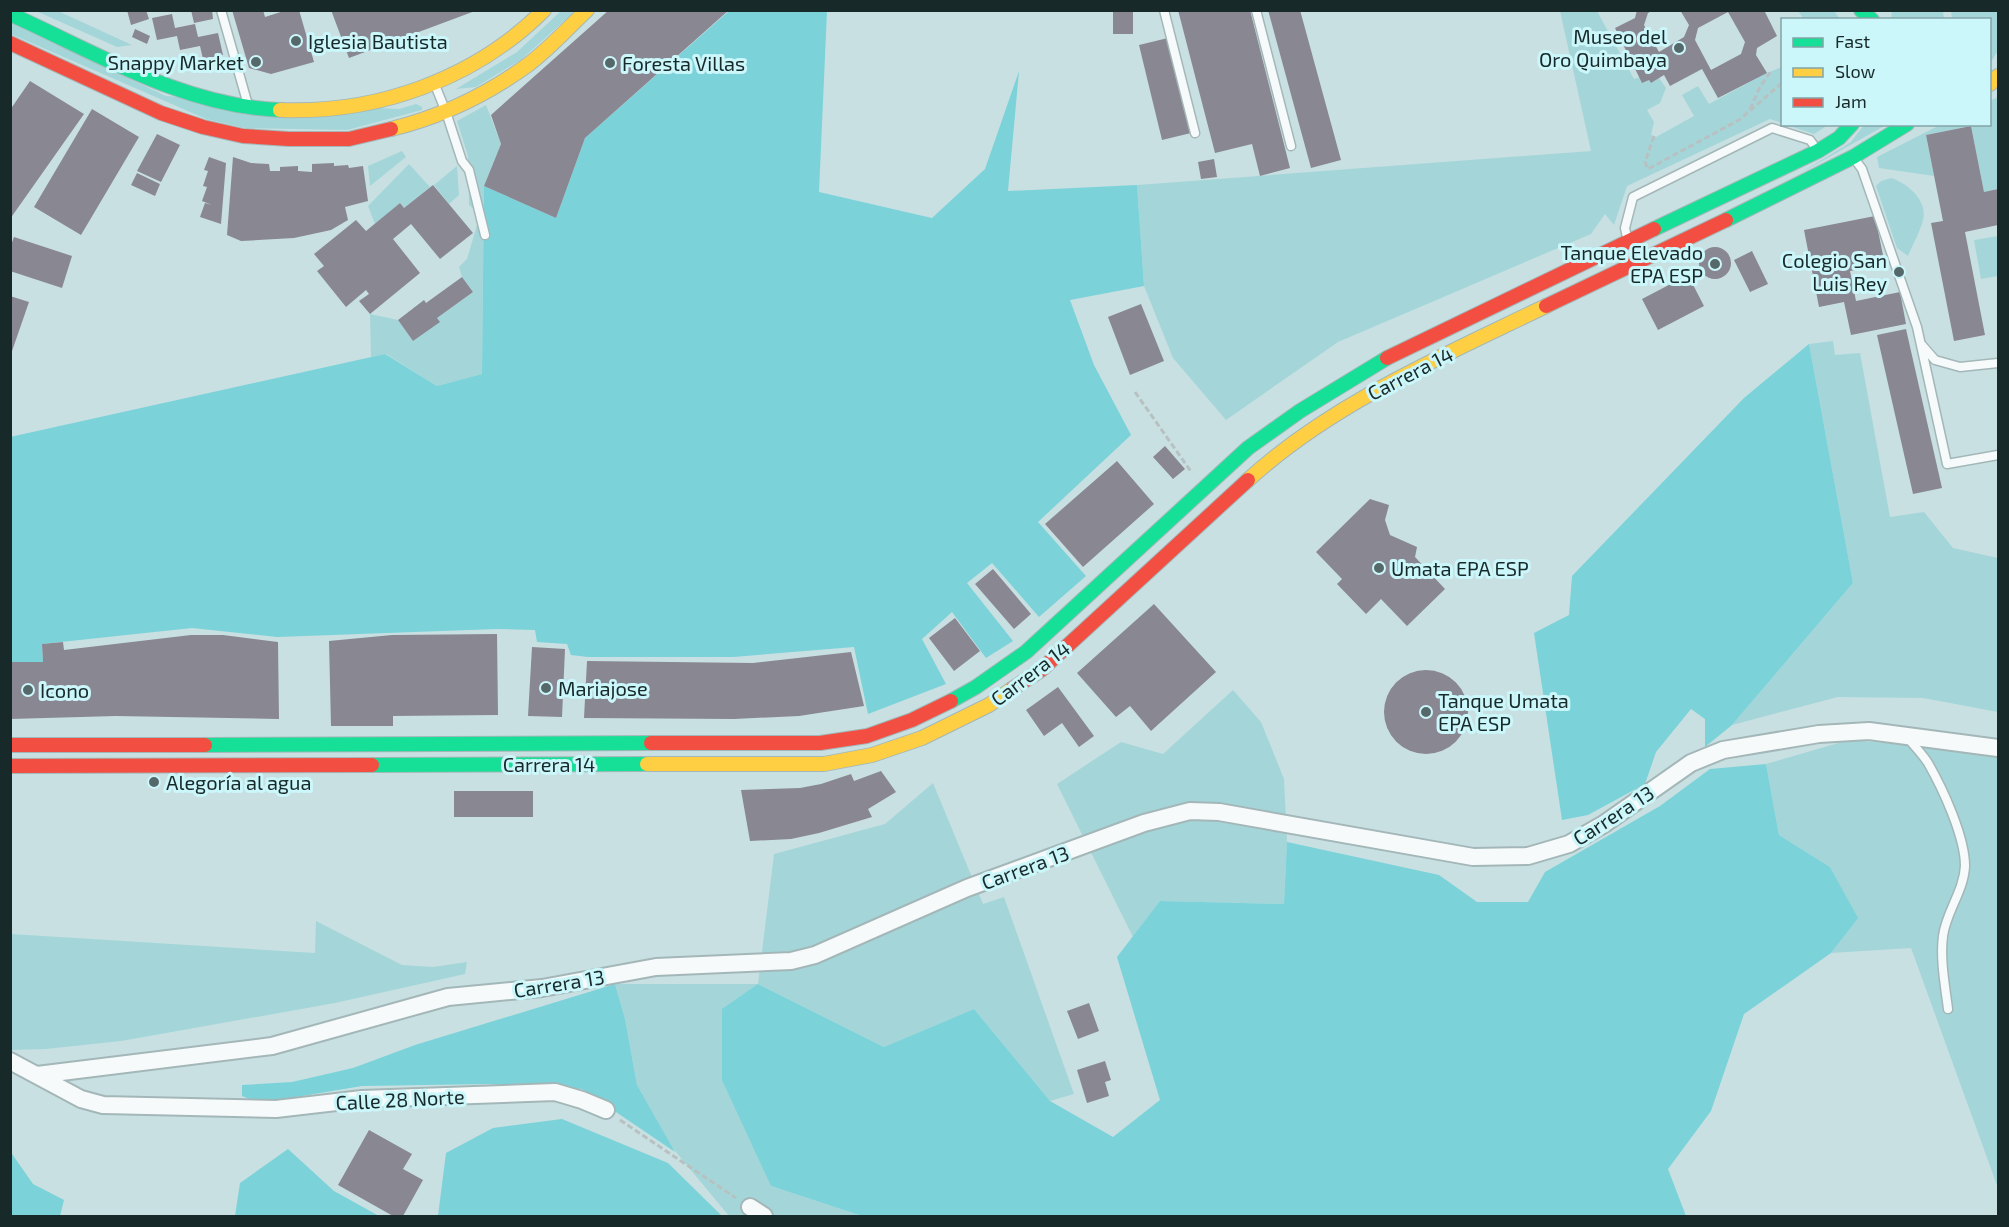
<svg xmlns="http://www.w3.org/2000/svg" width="2009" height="1227" font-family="'Exo 2',sans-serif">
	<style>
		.green { fill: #a4d6d9 }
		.forest { fill: #7bd2d9 }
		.building { fill: #898792; fill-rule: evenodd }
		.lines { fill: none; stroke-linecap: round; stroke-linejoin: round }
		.lane-casing { stroke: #a4b7b8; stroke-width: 11 }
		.street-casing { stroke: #a4b7b8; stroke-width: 20 }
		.fast-casing { stroke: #a4b7b8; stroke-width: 16 }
		.slow-casing { stroke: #a4b7b8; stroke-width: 16 }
		.jam-casing { stroke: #a4b7b8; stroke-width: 16 }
		.path { stroke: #b8c1c2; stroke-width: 3; stroke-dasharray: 6 3; stroke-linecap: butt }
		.lane { stroke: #f7fafb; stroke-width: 8 }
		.street { stroke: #f7fafb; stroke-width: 16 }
		.fast { stroke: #16e098; stroke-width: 14 }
		.slow { stroke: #ffcf43; stroke-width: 14 }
		.jam { stroke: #f24e42; stroke-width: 14 }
		.poi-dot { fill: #56696a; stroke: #cbf6fa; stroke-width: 2 }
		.labels { text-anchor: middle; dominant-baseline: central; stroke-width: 6; stroke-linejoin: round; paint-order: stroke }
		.poi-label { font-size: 20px; fill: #18292a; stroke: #cbf6fa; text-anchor: start }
		.street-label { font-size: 20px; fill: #18292a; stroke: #cbf6fa }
	</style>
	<rect width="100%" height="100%" fill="#c8e0e2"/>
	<path class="green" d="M1892 10 1943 11 1944 19H1891Z
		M36 11H58L132 45 117 47Z
		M561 11H575L522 59 476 87 456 89 517 52Z
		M1560 11H1597L1634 79 1640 77 1649 80 1651 83 1659 78 1666 88 1660 103 1647 110 1654 122 1651 135 1656 137 1694 116 1682 95 1698 86 1709 104 1767 73 1782 67V123L1770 119 1627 186 1614 225 1605 214 1591 234 1338 342 1226 420 1173 358 1144 286 1137 185 1591 151Z
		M1798 11H1834L1840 19H1802L1803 18Z
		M1951 11H1998V51L1990 63V20L1952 19Z
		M11 23 166 96 399 109 416 104 422 107V110L347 130 245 128 206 119 11 34Z
		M1998 97V189L1984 192 1971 126 1926 135 1934 176 1879 168 1877 157 1940 125 1990 124V101Z
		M486 105 501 144 484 186 482 374 437 386 386 354 371 357 370 314 398 320 413 341 439 322 437 318 473 292 462 277 459 267 467 259 480 215 469 205 468 156 457 121Z
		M1787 125H1828L1814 134Z
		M1864 125H1886L1797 175 1851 142Z
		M402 151 406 157 370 186 368 166Z
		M409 164 430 187 404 208 400 203 375 224 368 206Z
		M457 166 459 195 449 204 434 185Z
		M1891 178C1907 183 1928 200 1923 220 1920 232 1913 244 1908 256L1897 248 1876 186 1881 181Z
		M1998 236V276L1981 279 1974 240Z
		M1833 341 1835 355 1860 353 1890 517 1924 512 1953 548 1998 558V712L1923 698 1838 697 1732 725 1853 583 1809 344Z
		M1233 690 1261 722 1284 779 1287 842 1284 904 1160 901 1133 937 1057 784 1121 742 1163 754Z
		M1849 740 1936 747 1998 755V1188L1911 948 1831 953 1857 918 1830 867 1779 835 1766 764Z
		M933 783 983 904 1004 897 1074 1094 1050 1101 974 1009 884 1047 758 984 771 1186 862 1216H729L671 1146 637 1085 625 1019 615 984H758L774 854 885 824Z
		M316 921 402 965 433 967 467 962 465 974 335 1003 121 1041 46 1049 11 1050V934L315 953Z"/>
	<path class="forest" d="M729 11H827L819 192 932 218 985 169 1019 71 1008 191 1137 185 1144 286 1070 300 1094 365 1131 435 1038 522 1086 576 1039 617 992 563 967 583 1013 641 986 658 952 612 922 639 946 684 868 714 854 647 733 657H588L571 655 567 644 537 642 535 630 497 629 277 637 192 628 42 644 43 662H11L10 437 385 354 437 386 482 374 484 186 556 218 585 138Z
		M1809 344 1853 583 1732 725 1705 747V719L1691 709 1656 752 1645 784 1588 815 1562 820 1534 633 1569 615 1572 576 1744 398Z
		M1766 764 1779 835 1830 867 1858 918 1831 953 1744 1014 1711 1111 1668 1169 1686 1216H862L771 1186 722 1080V1009L758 984 884 1047 974 1009 1050 1101 1113 1137 1160 1100 1117 957 1160 901 1284 904 1287 842 1439 875 1477 902H1528L1545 872 1660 806 1710 769Z
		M615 984 625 1019 637 1085 675 1152 582 1089 488 1084 362 1086 260 1103 242 1096V1085L292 1082 353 1068 415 1045Z
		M562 1119 668 1163 722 1216H438L446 1153 493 1128Z
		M288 1149 334 1191 379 1216H235L240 1183Z
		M10 1151 33 1184 64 1200 60 1216H11Z"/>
	<path class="building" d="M127 10H146L149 19 131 25Z
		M191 10H212L213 19 194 23Z
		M232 10H263L265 17 287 10H299L314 62 271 74 249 68Z
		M331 10H475V11L349 58Z
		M609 10H729L585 138 556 218 484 186 501 144 491 115Z
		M1113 10H1133V34H1113Z
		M1178 10H1250L1290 168 1260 176 1252 144 1215 153Z
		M1268 10H1300L1341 160 1311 168Z
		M1637 10H1654L1648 13 1644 25 1659 52 1684 37 1689 25 1680 10H1764L1777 36 1757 48 1756 55 1767 73 1718 98 1702 69 1670 86 1664 75 1651 83 1649 80 1642 83 1615 28 1635 18ZM1728 12 1745 42 1741 54 1711 70 1695 40 1698 28Z
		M172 14 175 28 195 24 198 37 218 33 223 55 203 59 200 46 180 50 177 36 157 40 152 18Z
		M135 29 150 36 147 44 132 37Z
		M1168 38 1191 133 1162 140 1139 45Z
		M30 81 84 114 10 219V110Z
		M92 109 139 137 81 235 34 207Z
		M1971 126 1984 192 1998 189V225L1965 232 1985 335 1954 341 1931 223 1943 221 1926 135Z
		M157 134 180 145 161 182 137 171Z
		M209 157 226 163 221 224 200 217 205 203 212 205 202 201 207 187 203 186 208 171 204 170Z
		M233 157 251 163 269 164 270 171H280V167L298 166V171L312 172V164L334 163V166L348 165 349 168 363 166 368 201 345 207 348 220 331 230 294 238 241 241 227 235Z
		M1214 159 1217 177 1201 179 1198 162Z
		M137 173 160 184 155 196 131 185Z
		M433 185 473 233 440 259 411 224 393 239 420 273 370 314 359 301 369 294 366 290 346 307 317 271 324 266 314 254 356 220 366 231 400 203 404 208Z
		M1875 216 1885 265 1850 271 1856 301 1900 292 1906 324 1851 335 1844 302 1819 307 1804 230Z
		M14 237 72 256 62 288 10 271V248Z
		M1699 263a16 16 0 1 1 32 0a16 16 0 1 1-32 0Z
		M1752 251 1768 284 1750 292 1734 260Z
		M1688 275 1704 306 1658 330 1642 299Z
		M462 277 473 292 437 318 440 322 413 341 398 320 424 300 426 303Z
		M10 296 29 302 11 354H10Z
		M1141 304 1164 361 1130 375 1108 317Z
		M1906 329 1942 488 1913 494 1877 335Z
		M1165 446 1185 469 1173 479 1153 457Z
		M1117 461 1154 504 1083 567 1045 524Z
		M1370 499 1389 505 1385 520 1390 535 1417 547 1415 557 1445 589 1407 626 1381 599 1366 614 1337 584 1342 579 1316 552Z
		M993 569 1031 614 1014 629 975 584Z
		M1154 604 1216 672 1151 731 1130 706 1116 717 1077 673Z
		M955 618 980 651 954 671 929 638Z
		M497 634 498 715 393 716V726H331L329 641 392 635Z
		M191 635H223L278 642 279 719 116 716 10 719V662H43L42 644 63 642 64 650Z
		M532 647 565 649 562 717 528 716Z
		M851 652 864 706 799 716 734 719 584 718 587 661 753 663Z
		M1384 712a42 42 0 1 1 84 0a42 42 0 1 1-84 0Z
		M1058 687 1094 736 1079 747 1062 723 1044 736 1026 710Z
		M881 771 896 792 868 809 872 817 819 833 791 839 750 841 741 790 800 788 821 784 851 774 854 781Z
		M454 791H533V817H454Z
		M1089 1003 1099 1031 1078 1039 1067 1011Z
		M1105 1061 1111 1080 1105 1082 1109 1096 1087 1103 1077 1070Z
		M369 1130 412 1154 403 1169 423 1180 403 1216H393L338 1185Z"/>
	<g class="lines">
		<defs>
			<path id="lane" d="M221 10 248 105
				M1164 10 1195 133
				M1256 10 1291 146
				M435 85 446 112 462 161 469 170 485 235
				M1853 157 1862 169 1917 327 1947 464 1998 455
				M1628 242 1625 228 1633 197 1772 128 1810 140 1818 151
				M1921 344 1935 360 1960 367 1998 363
				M1908 738C1915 747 1923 755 1928 763 1943 789 1965 837 1965 866 1964 891 1946 912 1943 936 1940 959 1945 985 1948 1009"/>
			<path id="street" d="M10 1061 81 1099 103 1105 276 1109 362 1099 555 1092 582 1100 606 1110
				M37 1075 272 1046 448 997 542 988 656 967 791 961 815 955 967 888 1144 823 1190 811 1219 812 1473 857 1528 856 1569 844 1604 824 1691 763 1723 750 1819 734 1869 731 1998 748
				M750 1207 764 1216"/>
			<path id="fast" d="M1861 10 1872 20
				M10 14C97 53 182 106 280 110
				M1726 220 1853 157 1907 124
				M1654 229 1818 151 1839 138 1852 124
				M951 701 976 687 1026 652 1248 448 1300 411 1387 358
				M205 745 651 743
				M372 765 647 764"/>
			<path id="slow" d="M1990 84 1998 76
				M280 110C377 114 475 79 544 10
				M391 129C440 117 488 94 529 64 550 48 568 28 587 10
				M1248 480C1332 403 1445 355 1546 306
				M647 764H824L872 755 922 738 989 705 1012 689"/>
			<path id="jam" d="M10 43 161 113 203 127 243 136 289 139H349L391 129
				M1546 306 1726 220
				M1387 358 1654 229
				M1012 689 1041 670 1248 480
				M651 743H820L867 736 912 720 951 701
				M10 745H205
				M10 766 372 765"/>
		</defs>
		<use href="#lane" class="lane-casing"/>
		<use href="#street" class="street-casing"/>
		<use href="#fast" class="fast-casing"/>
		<use href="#slow" class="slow-casing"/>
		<use href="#jam" class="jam-casing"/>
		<path class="path" d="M1750 109 1760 87 1771 71
			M1654 136 1645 162 1648 169 1739 120 1782 83
			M1135 392 1192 473
			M620 1120 736 1198"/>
		<use href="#lane" class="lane"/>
		<use href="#street" class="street"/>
		<use href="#fast" class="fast"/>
		<use href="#slow" class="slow"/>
		<use href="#jam" class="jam"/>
	</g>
	<g class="poi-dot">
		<circle cx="296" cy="41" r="6"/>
		<circle cx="1679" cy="48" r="6"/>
		<circle cx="256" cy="62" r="6"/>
		<circle cx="610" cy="63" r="6"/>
		<circle cx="1715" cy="264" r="6"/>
		<circle cx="1899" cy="272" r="6"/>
		<circle cx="1379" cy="568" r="6"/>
		<circle cx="546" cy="688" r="6"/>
		<circle cx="28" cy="690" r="6"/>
		<circle cx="1426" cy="712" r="6"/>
		<circle cx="154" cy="782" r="6"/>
	</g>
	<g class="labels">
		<g class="poi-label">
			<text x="1667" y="36" text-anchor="end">Museo del<tspan x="1667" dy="23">Oro Quimbaya</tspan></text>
			<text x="308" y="41">Iglesia Bautista</text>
			<text x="244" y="62" text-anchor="end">Snappy Market</text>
			<text x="622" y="63">Foresta Villas</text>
			<text x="1703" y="252" text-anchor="end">Tanque Elevado<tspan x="1703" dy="23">EPA ESP</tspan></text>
			<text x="1887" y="260" text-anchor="end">Colegio San<tspan x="1887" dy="23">Luis Rey</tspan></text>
			<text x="1391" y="568">Umata EPA ESP</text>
			<text x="558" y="688">Mariajose</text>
			<text x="40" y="690">Icono</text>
			<text x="1438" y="700">Tanque Umata<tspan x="1438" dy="23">EPA ESP</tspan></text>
			<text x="166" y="782">Alegoría al agua</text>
		</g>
		<g class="street-label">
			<text transform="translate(1410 373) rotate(-27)">Carrera 14</text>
			<text transform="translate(1030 673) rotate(-37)">Carrera 14</text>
			<text x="549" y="764">Carrera 14</text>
			<text transform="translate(1613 815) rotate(-33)">Carrera 13</text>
			<text transform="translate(1025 867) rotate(-20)">Carrera 13</text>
			<text transform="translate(559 983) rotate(-9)">Carrera 13</text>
			<text transform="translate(400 1099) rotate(-3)">Calle 28 Norte</text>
		</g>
	</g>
	<rect width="2009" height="1227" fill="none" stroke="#18292a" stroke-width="24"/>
	<rect x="1781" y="18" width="210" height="108" fill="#cbf6fa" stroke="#83a4a7" stroke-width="1.5"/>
	<rect x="1793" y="38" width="30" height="9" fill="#16e098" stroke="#83a4a7" stroke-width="1.5"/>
	<text x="1835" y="48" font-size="18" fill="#18292a">Fast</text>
	<rect x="1793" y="68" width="30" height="9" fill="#ffcf43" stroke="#83a4a7" stroke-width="1.5"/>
	<text x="1835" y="78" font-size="18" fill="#18292a">Slow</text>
	<rect x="1793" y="98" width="30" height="9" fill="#f24e42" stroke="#83a4a7" stroke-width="1.5"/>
	<text x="1835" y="108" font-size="18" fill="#18292a">Jam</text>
</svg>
